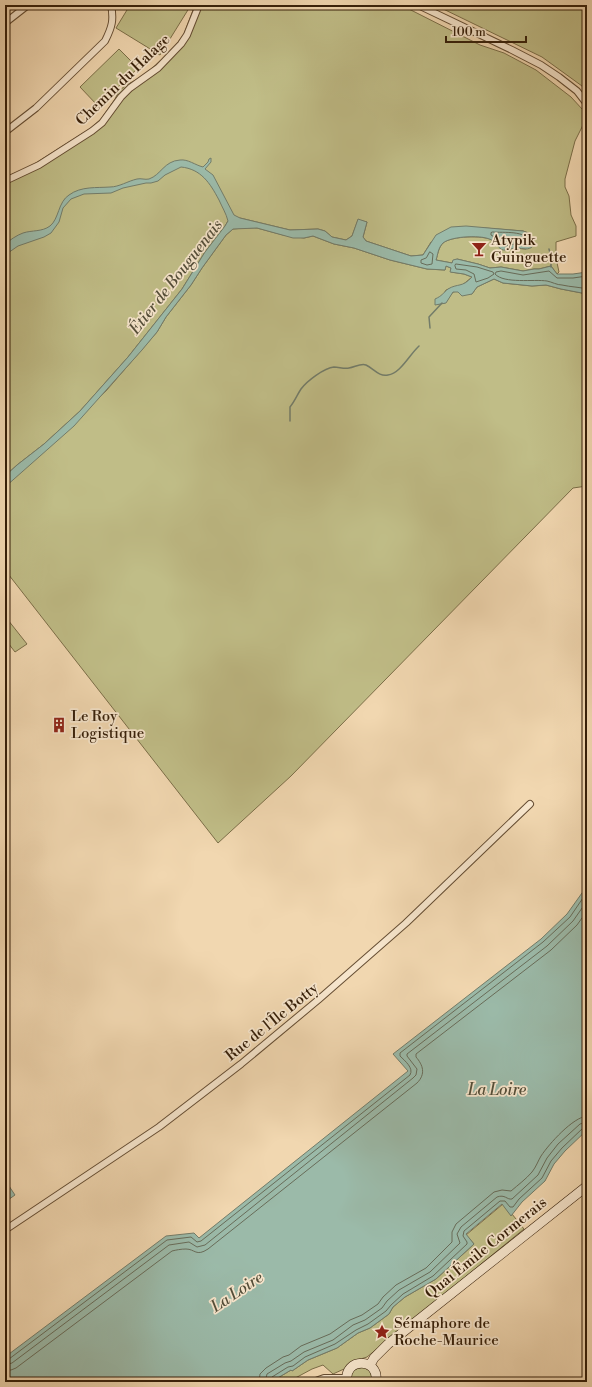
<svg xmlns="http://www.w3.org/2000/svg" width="592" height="1387" font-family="'Libre Bodoni',serif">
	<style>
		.green { fill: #c0bd87; stroke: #7b6e48 }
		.water { fill: #9bbaa9; stroke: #737c69 }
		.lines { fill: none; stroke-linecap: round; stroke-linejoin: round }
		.shore { stroke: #686c59; stroke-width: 1 }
		.stream { stroke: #737c69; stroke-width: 1.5 }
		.street-casing { stroke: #654d33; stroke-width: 8 }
		.secondary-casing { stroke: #361f09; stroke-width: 10 }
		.street { stroke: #f6e5cc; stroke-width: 6 }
		.secondary { stroke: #f6e5cc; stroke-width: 9 }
		.labels { text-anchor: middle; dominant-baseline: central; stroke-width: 3.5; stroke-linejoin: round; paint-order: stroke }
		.street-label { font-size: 15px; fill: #361f09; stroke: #f6e5cc }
		.poi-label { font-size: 15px; fill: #361f09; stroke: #f6e5cc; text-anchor: start }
		.water-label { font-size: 16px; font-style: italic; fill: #544e39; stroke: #f6e5cc }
	</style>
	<rect width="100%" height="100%" fill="#f1d7b0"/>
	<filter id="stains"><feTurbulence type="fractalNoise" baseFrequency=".005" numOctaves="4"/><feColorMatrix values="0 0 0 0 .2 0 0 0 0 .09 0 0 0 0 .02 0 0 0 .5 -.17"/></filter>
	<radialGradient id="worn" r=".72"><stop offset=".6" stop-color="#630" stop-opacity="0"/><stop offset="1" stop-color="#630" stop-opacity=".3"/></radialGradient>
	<path class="green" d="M130 5H191L160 55 116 28Z
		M195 5H401L480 45 504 53 536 70 571 97 583 110 586 119 575 141 565 179V187L569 196 571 215 576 226V236L556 242V258L559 272 557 274 551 266 539 269H534L523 271 501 267 490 268 478 264 457 259 452 263 436 260C438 254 438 248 443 243 451 236 483 235 492 240 495 242 497 245 499 247L526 249 529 233 523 231 485 228 431 242 423 255 411 256 366 241 363 237 367 222 358 220 352 236 346 240 332 237 325 231 318 229 290 230 240 218 228 221 225 226 205 252 182 289 128 357 80 411 44 444 17 465 5 476V177L28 168 91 128 101 119 115 99 119 91 126 85 138 79 149 71 173 49 184 34Z
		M435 5H587V94L582 86 542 57Z
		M119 49 138 68 98 106 80 87Z
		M244 228H257L283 235 304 238 313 236 334 244 354 248 390 260 427 269 445 270 446 266 451 268V272L464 274 472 277 460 287H454L446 290 438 304 445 303 453 292 458 291 472 294 477 287 494 279 503 283 532 286 546 285 561 289 587 294V486L573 488 291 776 218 843 5 570V484L106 391 157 332 166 317 191 285 202 268 226 235 233 229Z
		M8 620 27 644 15 652 5 639V622Z
		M503 1204 511 1215 512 1214 524 1229 367 1357 351 1362 344 1369 333 1374 323 1365 312 1369 288 1382H271L291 1370 292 1371 308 1360 337 1348 358 1333 370 1328 389 1314 393 1307 405 1297 436 1279 474 1244 466 1235Z
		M364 1367 370 1371 372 1378 371 1382H351C351 1369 352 1370 364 1367Z"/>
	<path class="water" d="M211 158V162L205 169 213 175 234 215 240 218 290 230 318 229 325 231 332 237 346 240 352 236 358 219 367 222 363 237 366 241 411 256 423 255 436 235 451 227 466 226 523 231C529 233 538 240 532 247 531 248 528 249 526 249 523 249 520 248 517 248 513 248 509 250 505 250 500 251 497 244 493 241 485 234 451 236 443 243 438 248 438 254 436 260L452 263 453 260 457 259 478 264 490 268 501 267 523 271 534 269H539L551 266 557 274H573L587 272V294L561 289 546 285 532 286 503 283 494 279 477 287 472 294 462 296 458 292H453L446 303 435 305V299C442 296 443 293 448 289 458 283 462 288 472 277L464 274 450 272 451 268 446 266 445 270 427 269 390 260 354 248 334 244 313 236 304 238H293L257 228 233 229 226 235 202 268 191 285 166 317 157 332 142 350 74 426 5 487V476L17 465 44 444 80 411 128 357 182 289 205 252 225 226 228 221C226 213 222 207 219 200 210 183 201 169 181 167L165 175 158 181 151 183H146L123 188 111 193 84 194 71 199 63 208 59 222 51 233 44 237 18 246 5 255V244C10 240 17 235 23 233 32 230 42 232 50 226 59 219 58 202 69 195 81 186 97 188 110 187 119 187 128 181 137 179 141 178 145 180 149 179 161 175 164 161 180 160 188 159 195 165 203 167L208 162 209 159Z
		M587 886V1130L565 1151 554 1164 545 1181 522 1202 511 1216 502 1204 466 1234 474 1244 436 1279 405 1297 393 1307 389 1314 370 1328 358 1333 337 1348 308 1360 292 1371 291 1370 271 1382H5V1357L166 1236 194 1233 199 1238 408 1071 393 1054 541 939 567 914Z
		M5 1180 15 1195 5 1202Z"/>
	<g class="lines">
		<path class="shore" d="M493 232C503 233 527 230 529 242L526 245 515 244 504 246 496 238 491 235V233Z
			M430 252 433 254 432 264 427 265 421 263V260L426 258Z
			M456 264 477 267 493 272 494 274 488 278 476 282 474 274 466 270 456 269 455 266Z
			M587 276 573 278H557L549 271 523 275 501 271 496 272 495 274C504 284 534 279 547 281 552 282 557 285 562 285 571 287 579 287 587 289
			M5 1360 9 1359 167 1240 191 1237 197 1242 201 1241 410 1075C414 1068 405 1061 400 1056V1053L543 942 570 917 587 892
			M5 1365 12 1363 169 1245 189 1242 197 1247 205 1245 413 1078 416 1075 417 1069 407 1056V1054L547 946 573 921 587 901
			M5 1371 11 1370 16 1368 172 1251C176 1250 181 1249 186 1249 195 1249 196 1257 208 1249L417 1083C426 1074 423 1065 416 1057V1054L551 950 577 925 587 911
			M259 1382 260 1374 266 1368 283 1357 289 1355 301 1346 330 1334 350 1320 362 1315 378 1304 383 1297 396 1285 426 1268 452 1242V1232L456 1224 494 1192 502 1190 511 1191C518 1185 526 1179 532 1172 536 1167 538 1161 541 1156 549 1144 573 1117 587 1116
			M265 1382 267 1374 285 1363 291 1361 304 1352 333 1340 353 1325 365 1320 382 1308 387 1301 399 1290 430 1272 460 1243 457 1234 461 1227 497 1197C505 1194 507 1200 512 1199L538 1175 547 1158 558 1144 580 1124 587 1122
			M270 1382 272 1377 288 1367 293 1366 305 1357 335 1344 356 1330 368 1324 386 1311 391 1305 403 1294 433 1276 467 1244V1242L463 1236 464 1231 500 1201H505L510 1207H513L519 1199 542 1178 551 1161 562 1148 583 1128H587"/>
		<path class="stream" d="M549 249 551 257V267
			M430 328 429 317 442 303
			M290 421V407C295 401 297 395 301 389 307 381 324 368 334 367 339 367 344 369 349 368 355 367 361 363 366 365 374 369 379 377 388 375 400 374 410 354 419 346"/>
		<defs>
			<path id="street" d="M418 5 512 50 541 65 559 77 577 91 587 104
				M5 23 28 5
				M5 132 36 108 105 41C112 27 114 20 111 5
				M5 181 39 165 92 131 102 123 121 97 130 88 158 68 181 44 187 35 199 5
				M5 1230 159 1127 241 1064 318 1000 406 923 530 804
				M313 1382 324 1378H346"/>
			<path id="secondary" d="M370 1365 374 1358 388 1344 587 1186
				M347 1382C343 1357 380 1357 376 1382"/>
		</defs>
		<use href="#street" class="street-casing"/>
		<use href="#secondary" class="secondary-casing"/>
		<use href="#street" class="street"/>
		<use href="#secondary" class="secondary"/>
	</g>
	<defs>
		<symbol id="bar-bare" viewBox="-9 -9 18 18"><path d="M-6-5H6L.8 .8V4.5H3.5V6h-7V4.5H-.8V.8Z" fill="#8f2418" stroke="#f6e5cc" stroke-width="2.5" paint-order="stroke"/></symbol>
		<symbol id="building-bare" viewBox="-9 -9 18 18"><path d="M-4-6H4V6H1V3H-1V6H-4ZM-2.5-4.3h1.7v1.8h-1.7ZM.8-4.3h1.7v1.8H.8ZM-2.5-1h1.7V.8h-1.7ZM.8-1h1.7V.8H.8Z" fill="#8f2418" stroke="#f6e5cc" stroke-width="2.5" paint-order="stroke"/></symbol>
		<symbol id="sight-bare" viewBox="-9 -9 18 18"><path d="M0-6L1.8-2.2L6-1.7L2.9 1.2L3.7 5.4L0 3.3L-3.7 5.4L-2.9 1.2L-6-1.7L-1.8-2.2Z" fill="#8f2418" stroke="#f6e5cc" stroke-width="2.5" paint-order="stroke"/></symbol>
	</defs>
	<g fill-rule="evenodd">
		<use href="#bar-bare" x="468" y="238" width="22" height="22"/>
		<use href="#building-bare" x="48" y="714" width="22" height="22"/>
		<use href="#sight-bare" x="371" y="1321" width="22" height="22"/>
	</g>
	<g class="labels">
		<g class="street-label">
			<text transform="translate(123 80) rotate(-44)">Chemin du Halage</text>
			<text transform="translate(272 1022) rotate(-39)">Rue de l'Île Botty</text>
			<text transform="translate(486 1248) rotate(-39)">Quai Émile Cormerais</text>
		</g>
		<g class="poi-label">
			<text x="491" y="240">Atypik<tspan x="491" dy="17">Guinguette</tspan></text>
			<text x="71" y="716">Le Roy<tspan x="71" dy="17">Logistique</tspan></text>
			<text x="394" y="1323">Sémaphore de<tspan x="394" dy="17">Roche-Maurice</tspan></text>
		</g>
		<g class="water-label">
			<text transform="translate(176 277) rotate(-52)">Étier de Bouguenais</text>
			<text x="497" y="1090">La Loire</text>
			<text transform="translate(237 1292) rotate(-34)">La Loire</text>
		</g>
	</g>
	<rect width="592" height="1387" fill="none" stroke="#f1d7b0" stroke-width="20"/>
	<rect x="6" y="6" width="580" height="1375" fill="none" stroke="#361f09" stroke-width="2"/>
	<rect x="10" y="10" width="572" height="1367" fill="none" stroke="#361f09"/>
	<path d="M446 36v6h80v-6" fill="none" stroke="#361f09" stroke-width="2"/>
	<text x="452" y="36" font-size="12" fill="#361f09" stroke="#f6e5cc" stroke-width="3" paint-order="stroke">100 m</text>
	<rect width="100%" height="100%" filter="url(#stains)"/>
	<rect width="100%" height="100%" fill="url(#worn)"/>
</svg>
